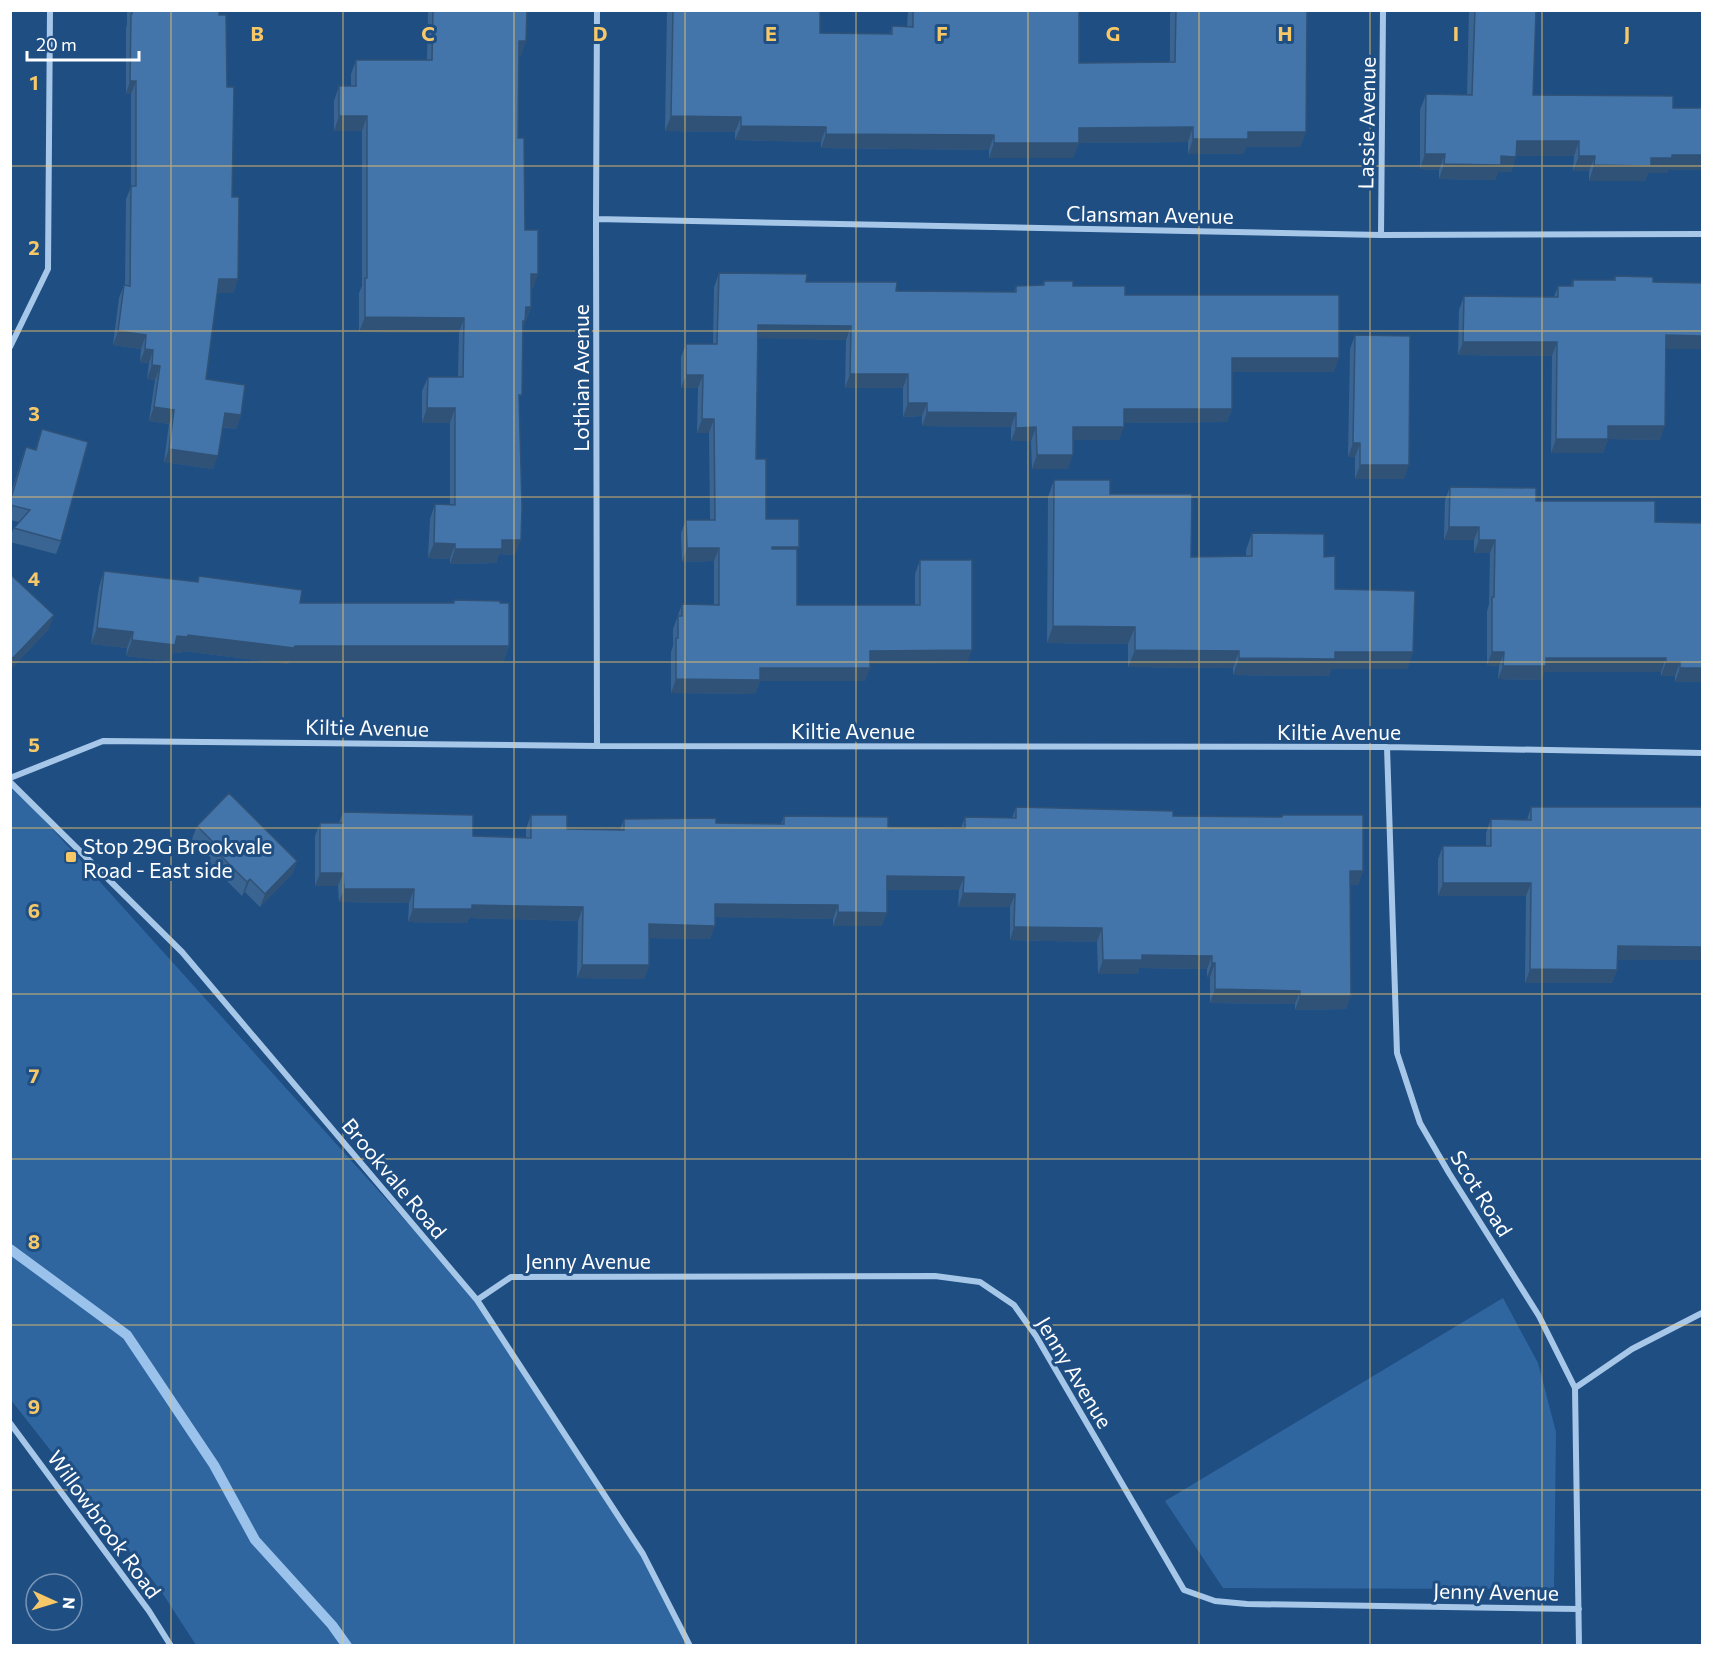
<svg xmlns="http://www.w3.org/2000/svg" width="1713" height="1656" font-family="Commissioner,sans-serif">
	<style>
		.green { fill: #2f66a0 }
		.lines { fill: none; stroke-linecap: round; stroke-linejoin: round }
		.stream { stroke: #9ac2eb; stroke-width: 10 }
		.street { stroke: #a7c7e9; stroke-width: 6 }
		.wall { fill: #3a6592 }
		.shaded-wall { fill: #305277 }
		.building { fill: #4475aa; stroke: #305277; stroke-width: 1.5 }
		.grid { fill: none; stroke: #f7c867; stroke-width: 1.5; stroke-opacity: 0.55 }
		.poi-dot { fill: #f7c867; stroke: #1f4e83; stroke-width: 2 }
		.labels { text-anchor: middle; dominant-baseline: central; stroke-width: 6; stroke-linejoin: round; paint-order: stroke }
		.street-label { font-size: 21px; fill: #fff; stroke: #1f4e83 }
		.poi-label { font-size: 21px; fill: #fff; stroke: #1f4e83; text-anchor: start }
		.grid-label { font-size: 20px; text-anchor: middle; font-weight: bold; fill: #f7c867; stroke: #1f4e83; stroke-width: 6; stroke-linejoin: round; paint-order: stroke }
	</style>
	<rect width="100%" height="100%" fill="#1f4e83"/>
	<path class="green" d="M10 782 477 1300 643 1554 690 1645H196L161 1591 11 1400Z
		M1503 1298 1538 1363 1556 1432 1554 1589 1223 1588 1165 1501Z"/>
	<g class="lines">
		<path class="stream" d="M10 1249 127 1335 214 1465 255 1540 332 1625 347 1646"/>
		<path class="street" d="M596 219 1381 235 1702 234
			M1381 235 1383 10
			M10 347 48 269 50 10
			M597 746 596 219 597 10
			M1387 747 1397 1053 1420 1123 1449 1173 1539 1316 1575 1388 1579 1646
			M10 778 103 741 597 746 1387 747 1702 753
			M10 782 182 952 477 1300 643 1554 690 1646
			M477 1300 511 1277 935 1276 980 1282 1014 1305 1036 1336 1184 1590 1215 1601 1247 1604 1579 1609
			M1575 1388 1632 1349 1702 1313
			M10 1423 149 1611 171 1646"/>
	</g>
	<path class="wall" d="M127 10H219L227 87 232 197 238 279 233 293H217L206 379 241 415 236 429 222 427 213 469 164 462 169 424 149 421 155 380 147 379 149 363 140 362 141 349 113 345 119 298 124 285H125L126 199 131 187V94H126V28L127 24Z
		M428 10H527L521 56H519L518 138 525 230 533 289H531V307L523 328 519 402 515 555 499 554 496 563 450 564V559L428 558 430 519 435 504 450 505V423H422V391L428 377H458L459 333 359 332V293L362 286V131H334V101L339 86H351V74L356 60H427Z
		M667 10H820V33L890 34 892 26 907 27 908 10H1079V63L1170 62V14L1172 10H1307L1306 132 1300 147H1246L1243 154H1188V142L1079 143 1073 158H989V150L821 148V142L735 140V132L665 131Z
		M1469 10H1536L1533 95 1668 170 1667 173H1648L1645 181H1589V171H1573L1574 156H1516L1511 172H1498L1495 180 1439 179V170L1420 169V110L1426 94 1467 95Z
		M719 273 896 291 1014 292 1016 286 1042 285 1044 281 1125 295 1334 372H1232V409L1227 422 1124 423 1119 440H1073L1068 469H1032L1031 441H1011V427L922 426V416L903 417V388H845L846 340 757 338 756 459 766 519 797 553V605H915V574L920 560 967 663 870 664 865 681H760L755 694 671 693V652L673 646V629L682 604 714 605V561L682 562 681 533 686 520H710L709 433H697L698 388H681V357L686 344H713L714 287Z
		M1615 276 1653 282 1702 283V349H1666L1660 440 1608 439 1603 453H1551L1552 356 1458 355 1459 310 1464 296 1554 297 1558 286H1571L1573 280H1613Z
		M1355 335 1404 479H1355V457H1348L1350 349Z
		M42 429 61 541 56 554 10 542V537L14 528 19 522 10 520V497L21 461 26 447 35 450Z
		M1054 480 1110 494 1191 557 1246 556V550L1252 533 1324 557 1335 589 1413 652 1407 669H1331L1329 676 1233 675V668L1128 667V644L1047 643 1048 497Z
		M1450 487 1655 522 1702 523V682H1675V676H1661V672H1544L1541 680 1498 679 1499 666 1487 665V611L1489 604 1490 553H1474V540H1444L1445 500Z
		M104 571 197 582 199 576 300 603H453L454 600 500 603 509 646 503 662H289L288 664 183 651 182 653 173 652 170 661 126 656 127 648 91 644 99 587Z
		M10 574 49 629 10 670Z
		M1016 807 1173 816 1282 817V815L1363 871 1358 885H1350L1346 1009 1295 1010V1004L1210 1003V977H1207V969L1139 968 1138 974H1098L1097 942 1010 940V907H958L959 890H887L882 926H833V919L715 917 710 939 649 938V965L644 979 577 978 578 921 469 918 467 923 408 922 409 903 339 902 338 886H315V836L320 823H339L343 812 473 836 526 837V829L531 815 567 829 620 830 624 819 716 823 781 824 784 816 888 827 961 828 965 817 1012 818Z
		M1531 807 1617 960V970L1612 983H1525L1526 896H1438V859L1443 846H1486V833L1491 819 1527 820Z
		M197 826 297 861 292 874 260 907 245 892 242 896 209 863 211 858 192 839Z"/>
	<path class="shaded-wall" d="M519 41H526L521 56H514Z
		M130 81H136L131 94H126Z
		M339 116H367L362 131H334Z
		M671 116 741 117 735 132 665 131Z
		M741 126 826 127 821 142 735 140Z
		M1193 127 1188 142 1073 143 1079 128Z
		M1248 132H1306L1300 147H1246L1243 154H1188L1193 139Z
		M826 134 994 135 989 150 821 148Z
		M1517 141H1579L1574 156H1511Z
		M994 143H1079L1073 158H989Z
		M1425 154H1445L1439 170 1420 169Z
		M1672 155H1702V170H1668L1667 173H1648L1645 181H1589L1594 165Z
		M1501 156 1516 157 1511 172H1498L1495 180 1439 179 1444 164Z
		M1579 156H1595L1589 171H1573Z
		M531 274H538L533 289H526Z
		M219 279H238L233 293H214Z
		M526 307H531L520 335Z
		M365 317 464 318 459 333 359 332Z
		M758 325 851 326 846 340 753 338Z
		M118 331 146 335 141 349 113 345Z
		M1666 335 1702 336V349H1661Z
		M1463 342H1557L1552 356 1458 355Z
		M145 349 153 350 149 363 140 362Z
		M1232 358H1339L1334 372H1227Z
		M152 365 160 366 155 380 147 379Z
		M850 374H908L903 388H845Z
		M686 375H703L698 388H681Z
		M908 403H927L922 416 903 417Z
		M154 407 174 410 169 424 149 421Z
		M427 408H455L450 423H422Z
		M1124 409H1232L1227 422 1119 423Z
		M927 412 1016 413 1011 427 922 426Z
		M225 413 241 415 236 429 220 426Z
		M702 419H714L709 433H697Z
		M1608 426H1665L1660 440 1608 439 1603 453H1551L1556 439Z
		M1036 427 1031 441H1011L1016 428Z
		M1073 427H1124L1119 440H1068Z
		M1353 443H1360L1355 457H1348Z
		M169 449 218 456 213 469 164 462Z
		M1037 455H1073L1068 469H1032Z
		M1360 465H1409L1404 479H1355Z
		M1449 527H1479L1474 540H1444Z
		M502 540H521L515 555 499 554 496 563 450 564 455 549Z
		M1479 540H1495L1490 553H1474Z
		M434 543 455 544 450 559 428 558Z
		M772 547H799L794 561H767Z
		M687 548H719L714 561 682 562Z
		M54 615 49 629 10 670V666L13 658Z
		M1053 626 1135 627 1128 644 1047 643Z
		M97 628 133 632 127 648 91 644Z
		M188 635 295 646H509L503 662H289L288 664 183 651 182 653 173 652 170 661 126 656 132 640Z
		M972 650 967 663 865 664 870 651Z
		M1135 650 1239 651 1233 668 1128 667Z
		M1335 652H1413L1407 669H1331L1329 676 1233 675 1239 658Z
		M1492 652H1504L1499 666 1487 665Z
		M1546 658H1666L1661 672H1544L1541 680 1498 679 1503 666Z
		M1666 662H1680L1675 676H1661Z
		M760 668H870L865 681H760L755 694 671 693 676 679Z
		M1680 668H1702V682H1675Z
		M297 861 292 874 260 907 265 894Z
		M1350 871H1363L1358 885H1345Z
		M320 873H343L338 886H315Z
		M887 876 964 877 959 890H882Z
		M250 879 245 892 242 896 247 882Z
		M1443 883H1531L1526 896H1438Z
		M344 889H414L409 903 339 902Z
		M963 893 1015 894 1010 907H958Z
		M715 904 838 905 833 919 710 917Z
		M472 905 583 907 578 921 469 918 467 923 408 922 413 909Z
		M838 912 887 913 882 926H833Z
		M649 924 715 926 710 939 645 938Z
		M1014 927 1102 928 1097 942 1010 940Z
		M1618 946 1702 947V960H1613Z
		M1142 955 1212 956 1207 969 1139 968 1138 974H1098L1103 960Z
		M1212 963H1215L1210 977H1207Z
		M582 965H649L644 979 577 978Z
		M1530 969 1617 970 1612 983H1525Z
		M1215 989 1300 991 1295 1004 1210 1003Z
		M1300 996H1351L1346 1009 1295 1010Z"/>
	<path class="building" d="M132 10H219V15H226L227 87H234L232 197H239L238 279H219L206 379 245 385 241 415 225 413 218 456 169 449 174 410 154 407 160 366 152 365 153 350 145 349 146 335 118 331 124 285 130 286 131 186H136V81H130L131 14H132Z
		M433 10H527L526 41H519L518 138H524L525 230H538V274H531V307H526L525 321H523L522 395H519L522 507 521 540H502V549H455V544L434 543 435 504 455 505V408H427L428 377H463L464 318 365 317V278H367V116H339V86H356V60H432Z
		M673 10H820V33L892 34V26L913 27V10H1079V63L1175 62 1176 10H1307L1306 132H1248V139H1193V127L1079 128V143H994V135L826 134V127L741 126V117L671 116Z
		M1475 10H1536L1533 95 1673 96V108H1702V155H1672V158H1651V166L1594 165 1595 156H1579V141H1517L1516 157 1501 156V165L1444 164 1445 154H1425L1426 94 1472 95Z
		M719 273 807 274 806 282H897L896 291 1016 292V286L1044 285V281H1073V286H1125V295H1339V358H1232V409H1124V427H1073V455H1037L1036 427 1016 428V413L927 412V403H908V374H850L851 326 758 325 756 459H766V519H799V547H772V549H797V605H920V560H972V650L870 651V668H760V680L676 679V638H678V616H682V604L719 605V548H687L686 520H715L714 419H702L703 375H686V344H717Z
		M1615 276 1653 277V282L1702 283V336L1666 335 1665 426H1608V439H1556L1557 342H1463L1464 296 1558 297V286H1573V280H1615Z
		M1355 335 1410 336 1409 465H1360V443H1353Z
		M42 429 88 442 61 541 14 528 30 510 10 505V502L26 447 36 450Z
		M1054 480H1110V494H1192L1191 557 1252 556V533L1324 534V557L1335 556V589L1415 591 1413 652H1335V659L1239 658V651L1135 650V627L1053 626Z
		M1450 487 1536 488V501H1655V522L1702 523V668H1680V662H1666V658H1546V666H1503L1504 652H1492V597H1494L1495 540H1479V527H1449Z
		M104 571 198 582 199 576 302 590 300 603H454V600L500 601V603H509V646H295L294 648 188 635V637L177 636 175 645 132 640 133 632 97 628Z
		M10 574 54 615 13 658 10 656Z
		M229 793 297 861 265 894 250 879 247 882 214 849 217 846 197 826Z
		M1016 807 1173 811V816L1282 817V815H1363V871H1350L1351 996H1300V991L1215 989V963H1212V956L1142 955V960H1103L1102 928 1014 927 1015 894 963 893 964 877 887 876V913L838 912V905L715 904V926L649 924V965H582L583 907 472 905V909H413L414 889H344L343 873H320V823H343V812L473 815V836L531 838V815H567V829L624 830V819L716 818V823L784 824V816L888 817V827L965 828V817L1016 818Z
		M1531 807H1702V947L1618 946 1617 970 1530 969 1531 883H1443V846H1491V819L1531 820Z"/>
	<path class="grid" d="M171 10V1646M343 10V1646M514 10V1646M685 10V1646M856 10V1646M1028 10V1646M1199 10V1646M1370 10V1646M1542 10V1646M10 166H1702M10 331H1702M10 497H1702M10 662H1702M10 828H1702M10 994H1702M10 1159H1702M10 1325H1702M10 1490H1702"/>
	<rect class="poi-dot" x="65" y="851" width="12" height="12" rx="3"/>
	<g class="labels">
		<g class="street-label">
			<text transform="translate(1366 123) rotate(-89)">Lassie Avenue</text>
			<text transform="translate(1150 214) rotate(1)">Clansman Avenue</text>
			<text transform="translate(580 378) rotate(-90)">Lothian Avenue</text>
			<text transform="translate(367 727) rotate(1)">Kiltie Avenue</text>
			<text x="853" y="730">Kiltie Avenue</text>
			<text x="1339" y="731">Kiltie Avenue</text>
			<text transform="translate(395 1178) rotate(50)">Brookvale Road</text>
			<text transform="translate(1482 1193) rotate(58)">Scot Road</text>
			<text x="588" y="1260">Jenny Avenue</text>
			<text transform="translate(1075 1372) rotate(59)">Jenny Avenue</text>
			<text transform="translate(105 1524) rotate(54)">Willowbrook Road</text>
			<text transform="translate(1496 1591) rotate(1)">Jenny Avenue</text>
		</g>
		<g class="poi-label">
			<text x="83" y="845">Stop 29G Brookvale<tspan x="83" dy="24">Road - East side</tspan></text>
		</g>
	</g>
	<g class="grid-label">
		<text x="257" y="41">B</text>
		<text x="428" y="41">C</text>
		<text x="600" y="41">D</text>
		<text x="771" y="41">E</text>
		<text x="942" y="41">F</text>
		<text x="1113" y="41">G</text>
		<text x="1285" y="41">H</text>
		<text x="1456" y="41">I</text>
		<text x="1627" y="41">J</text>
		<text x="34" y="90">1</text>
		<text x="34" y="255">2</text>
		<text x="34" y="421">3</text>
		<text x="34" y="586">4</text>
		<text x="34" y="752">5</text>
		<text x="34" y="918">6</text>
		<text x="34" y="1083">7</text>
		<text x="34" y="1249">8</text>
		<text x="34" y="1414">9</text>
	</g>
	<rect width="1713" height="1656" fill="none" stroke="#ffffff" stroke-width="24"/>
	<g transform="translate(54 1602) rotate(94)"><circle r="28" fill="#1f4e83" stroke="#7995b5" stroke-width="1.5"/>
	<path d="M0-4.5L10 22L0 15L-10 22Z" fill="#f7c867"/>
	<text y="-9" font-size="16" font-weight="bold" text-anchor="middle" fill="#ffffff">N</text>
	</g>
	<path d="M27 51v9h112v-9" fill="none" stroke="#ffffff" stroke-width="3"/>
	<text x="36" y="51" font-size="18" fill="#ffffff" stroke="#1f4e83" stroke-width="4.5" paint-order="stroke">20 m</text>
</svg>
